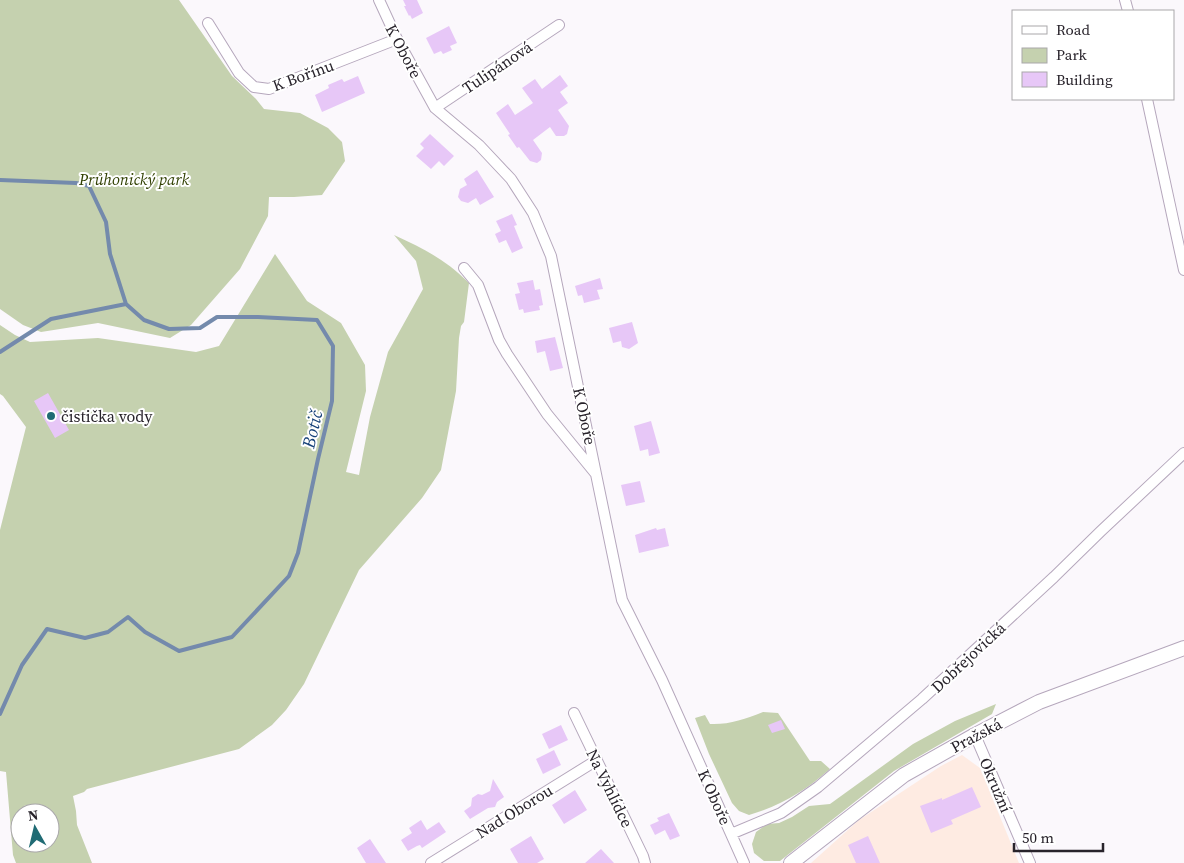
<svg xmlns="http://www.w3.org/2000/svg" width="1184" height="863" font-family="'Source Serif 4',serif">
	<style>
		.industrial { fill: #feebe2 }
		.green { fill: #c5d1af; fill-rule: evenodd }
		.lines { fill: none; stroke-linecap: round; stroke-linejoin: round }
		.stream { stroke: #748aac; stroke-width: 4 }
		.building { fill: #e7c7f7 }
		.minor-casing { stroke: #b5a7bc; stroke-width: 12 }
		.secondary-casing { stroke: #b5a7bc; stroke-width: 16 }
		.minor { stroke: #fff; stroke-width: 10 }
		.secondary { stroke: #fff; stroke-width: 14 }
		.poi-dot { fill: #206b74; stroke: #fff; stroke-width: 2 }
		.labels { text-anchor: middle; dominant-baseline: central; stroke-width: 4; stroke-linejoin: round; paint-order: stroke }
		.street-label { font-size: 16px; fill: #28232b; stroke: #fff }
		.park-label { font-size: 16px; font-style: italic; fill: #324103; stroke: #fff }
		.poi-label { font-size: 16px; fill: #28232b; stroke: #fff; text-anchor: start }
		.water-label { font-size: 18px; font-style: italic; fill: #174279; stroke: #fff }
	</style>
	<rect width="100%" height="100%" fill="#fbf8fc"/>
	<path class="industrial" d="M962 755 980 768 1019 863H811L859 820 941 766Z"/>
	<path class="green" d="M0 0H179L232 76 256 99 264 109 300 113 328 128 342 142 345 161 322 195 294 197H269L268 216 240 269 191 325 170 338 98 323 41 332 23 325 0 309Z
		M394 235C424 249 445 259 469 283L464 322 461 326 459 338 456 391 441 470 422 498 359 570 304 684 286 710 272 725 239 749 87 789 84 792 73 796 76 811 77 825 92 863H16L13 855 6 772 0 771V530L26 427 3 396 0 394V325L15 335 30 342 98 338 196 352 219 346 275 254 307 301 341 323 365 365 366 391 346 472 359 475 370 417 388 352 423 289 416 261ZM20 813H50V843H20Z
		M996 704 992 714 894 771 780 861H764L754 853 752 844 756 832 767 824 779 823 792 817 809 806 830 804 913 744 955 721Z
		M763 712 778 713 810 761H821L830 769C805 791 782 805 749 815L739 811 732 803 709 754 695 718 705 715 710 724C728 725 745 719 763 712Z"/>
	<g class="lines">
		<path class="stream" d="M0 180 76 183 89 186 106 222 110 254 126 304 144 320 169 329 200 328 217 317H258L317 320 333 346 332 401 318 459 298 553 289 576 232 637 179 651 145 632 128 617 108 632 85 638 47 629 22 665 0 714
			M0 352 51 319 126 304"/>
	</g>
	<path class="building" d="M403 0H417L423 13 412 19 410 15 409 16 404 6H406Z
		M449 26 457 43 450 46 452 50 443 54 441 51 434 54 426 38Z
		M560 75 568 86 560 92 568 103 558 110 569 126 567 134 564 136H556L550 127 533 140 542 153 541 160 537 163 530 161 519 147 517 148 508 135 510 134 496 113 508 104 515 115 533 103 522 88 535 79 542 89Z
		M358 76 365 93 322 112 315 95 329 88 328 85 342 79 344 82Z
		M430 134 454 156 444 166 439 161 431 169 416 156 424 148 420 144Z
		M477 170 494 197 480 205 476 198 468 203 461 201 458 197 460 189 467 185 464 179Z
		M512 214 517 225 514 226 523 248 512 253 506 240 499 243 495 234 501 231 496 221Z
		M600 278 603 289 597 290 600 299 584 303 582 295 578 296 575 286Z
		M533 280 535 290 540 289 543 305 539 306 540 310 524 313 523 309 519 310 515 294 520 293 517 283Z
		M632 322 638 343 629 349 622 347 621 341 613 343 609 328Z
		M555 337 563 368 550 371 545 351 537 353 535 341Z
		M48 393 69 430 55 438 34 401Z
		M651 421 660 453 649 456 648 449 640 451 634 426Z
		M640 481 645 502 626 506 621 485Z
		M656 528 657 530 665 528 669 546 639 553 635 535Z
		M781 720 785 729 772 733 768 725Z
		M561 725 568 740 549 749 542 734Z
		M554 750 561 765 543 774 536 759Z
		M493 779 504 797 497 802 495 807 488 808 470 819 464 811 471 806 472 798 478 794 482 795 490 791Z
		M972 787 981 807 951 820 953 824 931 833 920 806 942 798V800Z
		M575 790 587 810 564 824 552 805Z
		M669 813 680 836 670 840 665 830 655 835 650 825 659 821 657 818Z
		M421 820 427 830 439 822 446 832 422 848 420 845 417 846 408 851 401 840 412 833 409 828Z
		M531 836 544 859 537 863H518L510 849Z
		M868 836 880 863H856L848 845Z
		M370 839 386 863H366L357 848Z
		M601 849 614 863H585Z"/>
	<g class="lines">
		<defs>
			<path id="minor" d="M379 0 397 39 435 108 479 145 511 179 533 213 551 256 622 600 662 680 744 863
				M1125 0 1128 11
				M208 23 239 73 254 87 269 89 397 39
				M1147 99 1184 270
				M435 108 559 25
				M464 268 478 285 499 340 507 354 547 414 596 474
				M574 713 643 856 645 863
				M975 735 1030 863
				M731 834 781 813 818 787 922 699 1054 577 1101 531 1184 453
				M431 863 597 760"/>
			<path id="secondary" d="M791 863 904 775 975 735 1039 702 1184 648"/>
		</defs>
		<use href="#minor" class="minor-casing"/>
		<use href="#secondary" class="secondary-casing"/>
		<use href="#minor" class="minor"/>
		<use href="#secondary" class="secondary"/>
	</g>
	<circle class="poi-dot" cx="51" cy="416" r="5"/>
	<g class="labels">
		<g class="street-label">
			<text transform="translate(404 51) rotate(62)">K Oboře</text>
			<text transform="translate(497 67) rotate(-34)">Tulipánová</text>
			<text transform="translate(303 75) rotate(-20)">K Bořínu</text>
			<text transform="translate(585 416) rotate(78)">K Oboře</text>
			<text transform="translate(968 657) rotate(-43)">Dobřejovická</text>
			<text transform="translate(976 735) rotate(-28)">Pražská</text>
			<text transform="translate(996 785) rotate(67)">Okružní</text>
			<text transform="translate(610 788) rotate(64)">Na Vyhlídce</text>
			<text transform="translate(715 797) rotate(66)">K Oboře</text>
			<text transform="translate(514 811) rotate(-32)">Nad Oborou</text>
		</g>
		<g class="park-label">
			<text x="134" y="179">Průhonický park</text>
		</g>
		<g class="poi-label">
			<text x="61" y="416">čistička vody</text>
		</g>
		<g class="water-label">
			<text transform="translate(312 429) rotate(-77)">Botič</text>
		</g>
	</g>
	<rect x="1012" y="10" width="162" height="90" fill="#ffffff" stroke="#a9a7aa"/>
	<rect x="1022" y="26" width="25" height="8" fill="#ffffff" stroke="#a9a7aa"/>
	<text x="1056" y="35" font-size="15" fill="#28232b">Road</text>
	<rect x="1022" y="48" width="25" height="15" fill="#c5d1af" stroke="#a9a7aa"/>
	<text x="1056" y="60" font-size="15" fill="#28232b">Park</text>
	<rect x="1022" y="72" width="25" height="15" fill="#e7c7f7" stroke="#a9a7aa"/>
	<text x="1056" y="85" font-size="15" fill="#28232b">Building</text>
	<g transform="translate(35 828) rotate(352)"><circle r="24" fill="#ffffff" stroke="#a9a7aa"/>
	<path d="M0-4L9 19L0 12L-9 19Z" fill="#206b74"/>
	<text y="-8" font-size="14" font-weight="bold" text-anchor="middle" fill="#28232b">N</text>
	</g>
	<path d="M1014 843v8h89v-8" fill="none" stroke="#28232b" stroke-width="2.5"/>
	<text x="1022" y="843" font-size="15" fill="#28232b" stroke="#ffffff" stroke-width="4" paint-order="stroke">50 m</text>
</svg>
